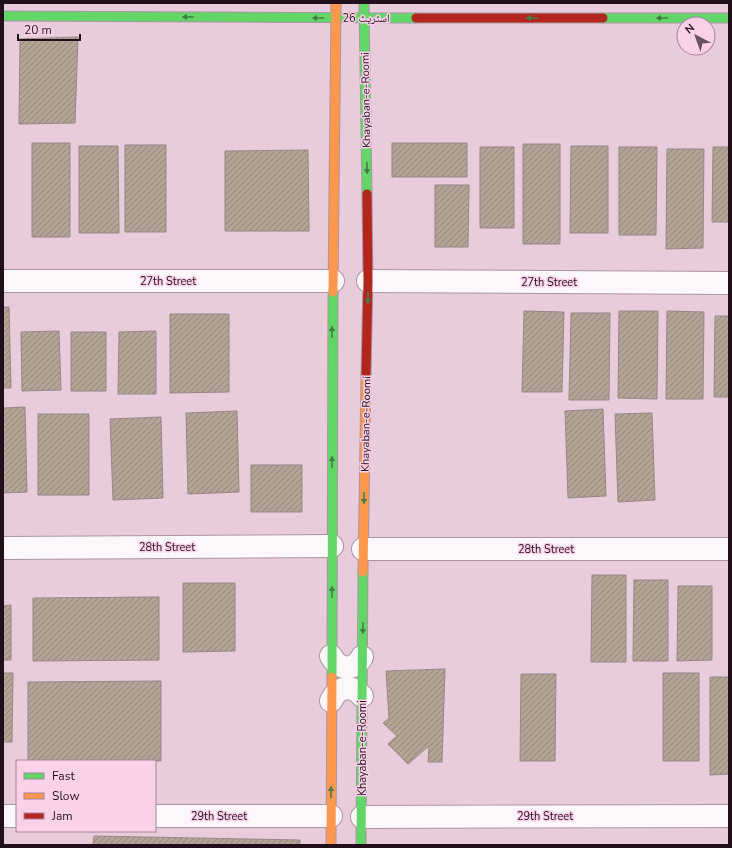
<svg xmlns="http://www.w3.org/2000/svg" width="732" height="848" font-family="'Nunito Sans','Noto Naskh Arabic',sans-serif">
	<style>
		.building { fill: url(#building-hatch); stroke: #968886 }
		.lines { fill: none; stroke-linecap: round; stroke-linejoin: round }
		.street-casing { stroke: #aa95a2; stroke-width: 24 }
		.fast-casing { stroke: #aa95a2; stroke-width: 11 }
		.slow-casing { stroke: #aa95a2; stroke-width: 11 }
		.jam-casing { stroke: #aa95a2; stroke-width: 11 }
		.street { stroke: #fcf7fa; stroke-width: 22 }
		.fast { stroke: #63d668; stroke-width: 9 }
		.slow { stroke: #ff974d; stroke-width: 9 }
		.jam { stroke: #b3261e; stroke-width: 9 }
		.oneway { fill: #457d45 }
		.labels { text-anchor: middle; dominant-baseline: central; stroke-width: 3; stroke-linejoin: round; paint-order: stroke }
		.street-label { font-size: 11px; fill: #21101b; stroke: #fbd1e9 }
	</style>
	<defs>
		<pattern id="building-hatch" width="6" height="6" patternUnits="userSpaceOnUse"><rect width="6" height="6" fill="#b3a496"/><path d="M-1 1l2-2M0 6l6-6M5 7l2-2" fill="none" stroke="#91847a"/></pattern>
	</defs>
	<rect width="100%" height="100%" fill="#e8ccdc"/>
	<path class="building" d="M78 37 75 123 19 124 20 39Z
		M32 143H70V237H32Z
		M392 143H467V177H392Z
		M523 144H560V244H523Z
		M125 145H166V232H125Z
		M79 146H118L119 233H79Z
		M571 146H608V233H570Z
		M480 147H514V228H480Z
		M619 147H657L656 235H619Z
		M713 147H729V222H712Z
		M667 149H704L703 248 666 249Z
		M308 150 309 231H225V151Z
		M435 185H469L468 247H435Z
		M3 307H9L11 388H3Z
		M524 311 564 312 562 392H522Z
		M619 311H658L657 399 618 398Z
		M667 311 704 312 703 399H666Z
		M571 313H610L609 400H569Z
		M170 314H229V392L170 393Z
		M715 316H729V397H714Z
		M59 331 61 390 22 391 21 332Z
		M156 331V394H118L119 332Z
		M71 332H106V391H71Z
		M25 407 27 492 3 493V408Z
		M603 409 606 496 568 498 565 411Z
		M237 411 239 492 188 494 186 413Z
		M652 413 655 500 618 502 615 414Z
		M38 414H89V495H38Z
		M161 417 163 498 113 500 110 419Z
		M251 465H302V512H251Z
		M592 575H626V662H591Z
		M634 580H668V661H633Z
		M183 583H235V651L183 652Z
		M678 586H712V660L677 661Z
		M159 597V660L33 661V598Z
		M11 605V660H3V606Z
		M445 669 442 762H428L429 746 408 764 388 744 397 736 383 723 389 718 386 671Z
		M3 673H13L12 742H3Z
		M663 673H699V761H663Z
		M521 674H556L555 761H520Z
		M710 677H729V774L710 775Z
		M161 681V761H28V682Z
		M94 836 300 840V845H93Z"/>
	<g class="lines">
		<defs>
			<path id="street" d="M3 281H333
				M368 281 729 283
				M3 548 332 546
				M363 549H729
				M331 656C339 671 355 671 362 657
				M331 701C338 686 352 684 362 696
				M3 816H17
				M155 816H331
				M362 817 729 816"/>
			<path id="fast" d="M364 3 367 194
				M3 16 416 18
				M603 18H729
				M332 677 333 292
				M361 845 363 572"/>
			<path id="slow" d="M333 292 336 3
				M363 572 366 374
				M331 845 332 677"/>
			<path id="jam" d="M416 18H603
				M366 374 368 281 367 194"/>
		</defs>
		<use href="#street" class="street-casing"/>
		<use href="#fast" class="fast-casing"/>
		<use href="#slow" class="slow-casing"/>
		<use href="#jam" class="jam-casing"/>
		<use href="#street" class="street"/>
		<use href="#fast" class="fast"/>
		<use href="#slow" class="slow"/>
		<use href="#jam" class="jam"/>
	</g>
	<defs><path id="oneway-solid" d="M-6-.8H1V-3.2L6.5 0L1 3.2V.8H-6Z"/></defs>
	<g class="oneway">
		<use href="#oneway-solid" transform="translate(188 17) rotate(-180)"/>
		<use href="#oneway-solid" transform="translate(318 18) rotate(-180)"/>
		<use href="#oneway-solid" transform="translate(532 18) rotate(-180)"/>
		<use href="#oneway-solid" transform="translate(662 18) rotate(-180)"/>
		<use href="#oneway-solid" transform="translate(367 168) rotate(89)"/>
		<use href="#oneway-solid" transform="translate(368 298) rotate(91)"/>
		<use href="#oneway-solid" transform="translate(332 332) rotate(-90)"/>
		<use href="#oneway-solid" transform="translate(332 462) rotate(-90)"/>
		<use href="#oneway-solid" transform="translate(364 498) rotate(91)"/>
		<use href="#oneway-solid" transform="translate(332 592) rotate(-90)"/>
		<use href="#oneway-solid" transform="translate(363 628) rotate(90)"/>
		<use href="#oneway-solid" transform="translate(331 792) rotate(-90)"/>
	</g>
	<g class="labels">
		<g class="street-label">
			<text x="366" y="18">اسٹریٹ 26</text>
			<text transform="translate(366 100) rotate(-91)">Khayaban-e-Roomi</text>
			<text x="168" y="281">27th Street</text>
			<text x="549" y="282">27th Street</text>
			<text transform="translate(366 424) rotate(-89)">Khayaban-e-Roomi</text>
			<text x="167" y="547">28th Street</text>
			<text x="546" y="549">28th Street</text>
			<text transform="translate(362 748) rotate(-90)">Khayaban-e-Roomi</text>
			<text x="219" y="816">29th Street</text>
			<text x="545" y="816">29th Street</text>
		</g>
	</g>
	<rect width="732" height="848" fill="none" stroke="#21101b" stroke-width="8"/>
	<rect x="16" y="760" width="140" height="72" fill="#fbd1e9" stroke="#a48497"/>
	<rect x="24" y="773" width="20" height="6" fill="#63d668" stroke="#a48497"/>
	<text x="52" y="780" font-size="12" fill="#21101b">Fast</text>
	<rect x="24" y="793" width="20" height="6" fill="#ff974d" stroke="#a48497"/>
	<text x="52" y="800" font-size="12" fill="#21101b">Slow</text>
	<rect x="24" y="813" width="20" height="6" fill="#b3261e" stroke="#a48497"/>
	<text x="52" y="820" font-size="12" fill="#21101b">Jam</text>
	<g transform="translate(696 36) rotate(319)"><circle r="19" fill="#fbd1e9" stroke="#a48497"/>
	<path d="M0-3L7 15L0 10L-7 15Z" fill="#67525f"/>
	<text y="-6" font-size="11" font-weight="bold" text-anchor="middle" fill="#21101b">N</text>
	</g>
	<path d="M18 34v6h62v-6" fill="none" stroke="#21101b" stroke-width="2"/>
	<text x="24" y="34" font-size="12" fill="#21101b" stroke="#fbd1e9" stroke-width="3" paint-order="stroke">20 m</text>
</svg>
